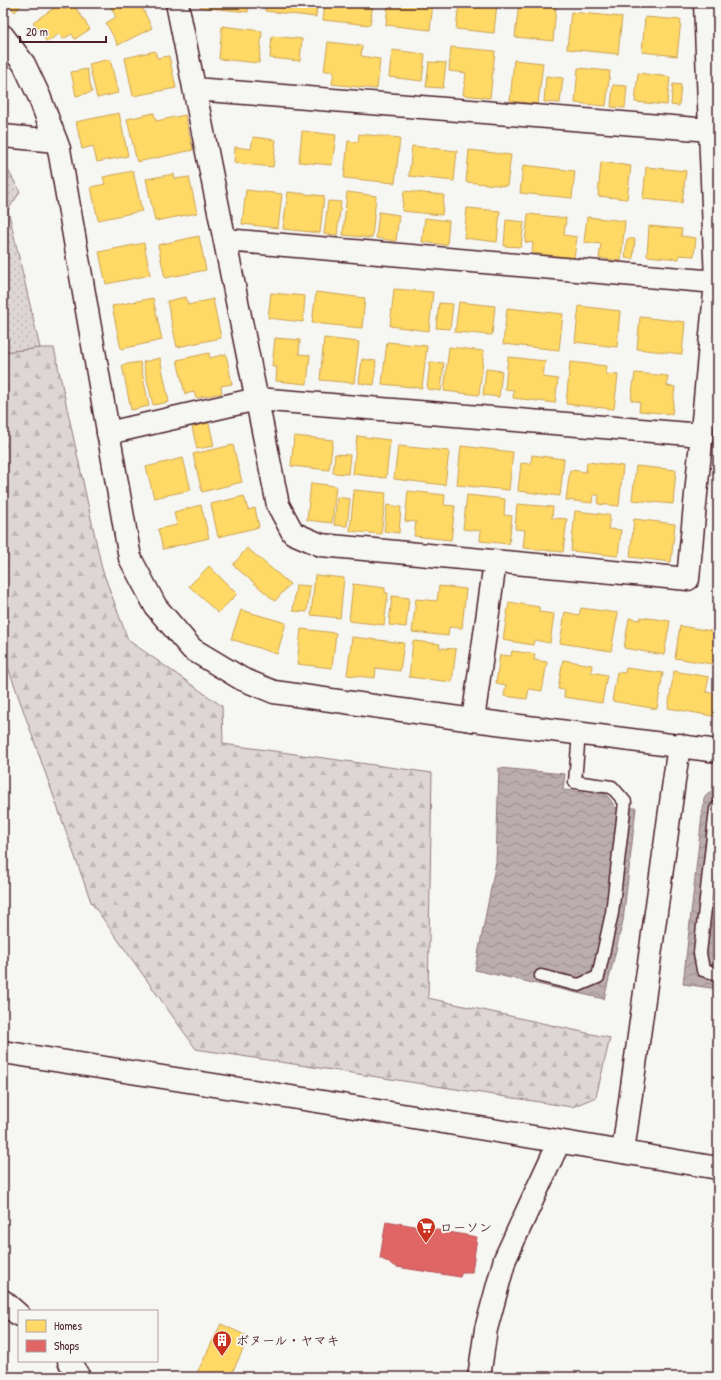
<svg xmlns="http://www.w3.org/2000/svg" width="721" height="1380" font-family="'Patrick Hand','Klee One',sans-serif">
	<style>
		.forest { fill: url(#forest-firs); stroke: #947a80 }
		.park { fill: url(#park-dots); stroke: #947a80 }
		.water { fill: url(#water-waves); stroke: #8e747a }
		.homes { fill: #ffd966; stroke: #c9a154 }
		.shops { fill: #e06666; stroke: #b35154 }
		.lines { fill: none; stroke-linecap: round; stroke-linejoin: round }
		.service-casing { stroke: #4a1f2b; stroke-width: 15 }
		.minor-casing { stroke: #4a1f2b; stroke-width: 25 }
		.tertiary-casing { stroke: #4a1f2b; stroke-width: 25 }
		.service { stroke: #f6f6f2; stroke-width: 12 }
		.minor { stroke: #f6f6f2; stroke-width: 22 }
		.tertiary { stroke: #f6f6f2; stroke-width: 22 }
		.labels { text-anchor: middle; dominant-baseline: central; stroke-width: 4; stroke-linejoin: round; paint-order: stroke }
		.poi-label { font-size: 13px; font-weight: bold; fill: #4a1f2b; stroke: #f6f6f2; text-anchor: start }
	</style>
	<defs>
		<pattern id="forest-firs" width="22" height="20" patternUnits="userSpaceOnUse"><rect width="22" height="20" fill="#ddd6d5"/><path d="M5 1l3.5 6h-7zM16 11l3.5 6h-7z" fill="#bfb7b7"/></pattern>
		<pattern id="park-dots" width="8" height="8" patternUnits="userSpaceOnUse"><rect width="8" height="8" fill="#ddd6d5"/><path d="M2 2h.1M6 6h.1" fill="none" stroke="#bfb7b7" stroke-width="1.8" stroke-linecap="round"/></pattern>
		<pattern id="water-waves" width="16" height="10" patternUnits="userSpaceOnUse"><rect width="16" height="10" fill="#bbadae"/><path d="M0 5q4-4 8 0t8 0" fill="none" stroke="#9a8c8e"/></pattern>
	</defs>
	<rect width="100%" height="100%" fill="#f6f6f2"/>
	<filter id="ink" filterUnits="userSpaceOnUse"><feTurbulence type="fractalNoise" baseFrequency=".025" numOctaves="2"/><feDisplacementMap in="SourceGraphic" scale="8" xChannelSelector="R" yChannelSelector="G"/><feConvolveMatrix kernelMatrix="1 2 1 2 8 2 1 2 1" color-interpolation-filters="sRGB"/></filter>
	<g filter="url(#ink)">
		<path class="forest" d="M40 348H54L102 569 128 640 222 706 223 744 432 773 428 998 610 1038 596 1097 572 1107 196 1049 91 902 3 653V352Z"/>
		<path class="park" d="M3 161 20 192 8 210 40 348 3 352Z"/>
		<path class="water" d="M499 768 565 774 563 790 606 794 616 808H636L623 921 604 999 475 970 496 862Z
			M718 784V989L683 984 704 798Z"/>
		<path class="homes" d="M6 3H23L15 12Z
			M109 3H140L152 28 118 45 106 23 116 17Z
			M200 3H249L248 12 200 7Z
			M266 3H317L316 17 265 11Z
			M325 3H373L370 25 323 20Z
			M388 3H433L430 30 386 25Z
			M459 3H497L494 33 456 29Z
			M519 3 556 7 553 41 515 37Z
			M60 4 64 10 73 4 90 29 75 39 72 34 63 39 59 34 47 42 33 22Z
			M571 12 622 17 618 54 567 49Z
			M645 17 681 20 677 56 642 52Z
			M222 26 262 31 259 63 219 59Z
			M272 36 302 39 300 61 270 58Z
			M328 42 362 46 361 56 380 59 377 89 332 84 334 71H324Z
			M451 47 495 51 490 98 463 95 466 73 449 71Z
			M392 50 425 54 422 81 389 77Z
			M155 51 157 58 169 56 176 88 133 96 125 58Z
			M110 59 118 93 97 98 89 64Z
			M514 60 543 63 538 104 510 101Z
			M429 62 446 63 443 88 426 87Z
			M578 68 610 71 606 106 575 103Z
			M87 69 92 92 76 96 71 72Z
			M638 73 670 77 667 105 635 102Z
			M546 76 563 78 560 103 544 102Z
			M673 84 681 85 679 106 671 105Z
			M613 85 627 86 625 108 611 107Z
			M119 113 128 156 97 162 93 146 82 149 76 122Z
			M154 113 156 121 185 115 193 150 137 162 127 119Z
			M302 131 336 135 332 165 299 162Z
			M359 134 400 138 395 183 344 178 348 141 358 142Z
			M253 137 276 140 273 167 234 163 235 147 251 149Z
			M412 146 457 151 454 181 409 176Z
			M469 150 511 155 507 186 466 182Z
			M601 162 631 166 627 199 598 196Z
			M523 165 575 171 572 198 520 193Z
			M646 167 686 171 682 203 643 199Z
			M133 171 142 211 98 220 91 187 105 184 103 177Z
			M174 174 175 179 189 177 197 213 155 221 146 179Z
			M246 190 282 194 278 228 242 224Z
			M404 191 444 195 442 215 402 211Z
			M288 192 324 196 320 233 283 229Z
			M347 192 376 196 372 238 343 235Z
			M328 201 341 202 337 235 324 234Z
			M467 208 500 211 497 242 464 238Z
			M379 212 399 215 396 241 376 238Z
			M528 214 566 218 564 235 577 237 574 258 532 253 533 243 525 242Z
			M587 217 625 221 621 261 599 258 601 244 584 242Z
			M425 218 449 221 447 245 422 242Z
			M506 220 524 222 521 247 504 246Z
			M649 226 682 229 681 236 696 238 694 256 679 255V259L647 256Z
			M199 236 206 270 165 278 158 245Z
			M627 239H635L633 259 625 258Z
			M144 243 150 275 106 284 99 252Z
			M394 289 433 292 429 331 390 326Z
			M316 292 365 298 362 328 312 323Z
			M271 293 305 296 303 322 268 318Z
			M186 297 188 305 213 299 221 338 177 347 167 301Z
			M153 298 162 340 121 349 112 306Z
			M459 302 495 306 492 335 455 332Z
			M439 303 453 304 450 329 436 328Z
			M579 306 620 311 617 347 575 342Z
			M507 308 563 314 559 350 503 344Z
			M640 317 685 322 682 354 637 349Z
			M275 338 300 340 299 354 310 355 307 384 276 381 277 367H272Z
			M324 338 359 342 354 383 320 380Z
			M387 342 427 346 422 388 382 384Z
			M449 347 484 351 479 395 444 391Z
			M209 353 210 358 226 354 232 384 221 386 222 393 196 398 194 392 185 394 177 360Z
			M508 357 545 361 543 377 558 379 555 403 513 398 514 390 505 389Z
			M160 358 169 402 153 405 143 362Z
			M362 359 376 361 374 385 359 383Z
			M140 362 149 406 131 410 122 365Z
			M430 362 444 363 441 391 427 389Z
			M570 362 607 366 606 374 618 375 614 409 566 404Z
			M486 369 502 371 499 397 483 395Z
			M635 373 668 376 667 386 675 387 672 414 639 411 640 402 631 400Z
			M209 423 214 446 197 449 192 427Z
			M294 436 333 440 329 470 291 466Z
			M357 436 390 440 386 478 353 474Z
			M233 445 242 482 202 492 193 454Z
			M398 446 449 451 445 485 394 479Z
			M461 446 513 452 509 490 457 485Z
			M335 454 350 455 348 474 333 473Z
			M532 455 564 459 560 496 518 491 521 463 531 464Z
			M183 458 191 490 154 498 146 467Z
			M587 462 623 466 619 506 598 504 599 495H593L592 503 566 500 570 470 586 472Z
			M636 466 676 470 673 504 632 500Z
			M311 483 336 486 332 523 307 520Z
			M354 490 386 493 381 534 350 531Z
			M408 491 445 495 444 505 455 506 451 540 414 536 416 522 405 521Z
			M467 495 505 499 504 515 512 516 509 544 480 541 481 531 463 529Z
			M244 496 248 510 255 508 259 527 218 537 211 504Z
			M337 497 350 499 347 526 334 525Z
			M517 504 553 507 552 518 567 519 563 552 523 548 525 530 515 529Z
			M201 505 209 538 163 549 158 529 177 525 174 512Z
			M387 505 401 507 399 533 384 531Z
			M575 511 610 515 608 529 621 530 618 556 571 551Z
			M634 519 675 524 671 562 630 557Z
			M247 548 290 584 275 601 233 565Z
			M209 566 237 594 218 613 189 586Z
			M315 575 344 578 340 618 311 615Z
			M353 584 385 588V593H388L384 625 349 621Z
			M296 585 310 586 307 612 293 611Z
			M439 586 466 589 462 628 449 627 448 636 412 632 416 599 437 601Z
			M392 596 409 598 406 627 389 625Z
			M509 602 539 607V612L554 614 550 643 534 640 533 645 503 640Z
			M581 608 618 613 611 651 560 643 565 612 579 615Z
			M241 610 286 623 277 654 231 639Z
			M641 617 670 621 664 655 624 648 629 618 640 620Z
			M680 626 718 632V665L675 658Z
			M301 629 336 633 332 668 297 664Z
			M352 637 404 643 400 671 376 668 375 678 347 675Z
			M413 641 440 644 439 648 456 649 452 682 409 677Z
			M512 651 535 654 534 660 547 662 542 691 529 689 527 699 504 696 506 685 496 683 500 655 511 656Z
			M563 660 592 665 591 672 607 675 602 703 564 697 565 690 558 689Z
			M626 668 663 673 657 709 612 701 617 672 625 673Z
			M674 671 709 677 706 692 718 694V717L668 708Z
			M221 1324 249 1337 230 1377H195Z"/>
		<path class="shops" d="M386 1221 477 1237 472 1272H462L460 1277 397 1267 380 1258Z"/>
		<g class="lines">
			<defs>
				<path id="service" d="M718 807 716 809 700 953 703 970 718 974
					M541 976 579 985 598 977 612 913 625 802 612 787 575 782 579 733"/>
				<path id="minor" d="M177 3 278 505 293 533 321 545 688 579 716 282 705 3
					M194 89 710 130
					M3 136 56 141
					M225 240 716 282
					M108 433 257 399 702 435
					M473 720 495 562
					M3 1301 19 1315
					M69 1361 79 1377
					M479 1377 486 1329 505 1259 559 1142"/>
				<path id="tertiary" d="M3 36 24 64 39 96 59 149 130 558 156 607 192 649 242 679 274 692 473 720 718 751
					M3 1052 342 1105 718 1168
					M623 1152 679 745"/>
			</defs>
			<use href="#service" class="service-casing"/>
			<use href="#minor" class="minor-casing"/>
			<use href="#tertiary" class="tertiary-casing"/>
			<use href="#service" class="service"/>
			<use href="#minor" class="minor"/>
			<use href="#tertiary" class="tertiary"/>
		</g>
	</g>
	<defs>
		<symbol id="supermarket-pin" viewBox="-11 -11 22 30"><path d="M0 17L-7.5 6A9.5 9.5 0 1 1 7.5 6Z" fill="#c8321e" stroke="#f6f6f2"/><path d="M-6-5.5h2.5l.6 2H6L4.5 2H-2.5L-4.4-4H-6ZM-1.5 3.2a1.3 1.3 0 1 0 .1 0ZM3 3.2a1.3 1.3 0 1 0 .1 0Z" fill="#fff"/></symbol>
		<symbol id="building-pin" viewBox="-11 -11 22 30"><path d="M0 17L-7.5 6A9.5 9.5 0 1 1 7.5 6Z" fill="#c8321e" stroke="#f6f6f2"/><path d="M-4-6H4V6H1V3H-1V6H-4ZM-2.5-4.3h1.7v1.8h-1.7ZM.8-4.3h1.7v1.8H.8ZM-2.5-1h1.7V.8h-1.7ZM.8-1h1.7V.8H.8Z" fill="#fff"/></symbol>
	</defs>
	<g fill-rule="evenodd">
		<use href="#supermarket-pin" x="415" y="1216" width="22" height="30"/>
		<use href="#building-pin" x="211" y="1329" width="22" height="30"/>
	</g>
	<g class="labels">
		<g class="poi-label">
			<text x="440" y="1227">ローソン</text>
			<text x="236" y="1340">ボヌール・ヤマキ</text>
		</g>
	</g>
	<rect width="721" height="1380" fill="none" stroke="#f6f6f2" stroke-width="16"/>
	<rect x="8" y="8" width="705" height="1364" fill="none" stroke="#4a1f2b" stroke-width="1.5" filter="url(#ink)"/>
	<rect x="18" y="1310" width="140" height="52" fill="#f6f6f2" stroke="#b1a0a2"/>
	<rect x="26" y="1320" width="20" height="12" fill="#ffd966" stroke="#b1a0a2"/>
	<text x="54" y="1330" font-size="12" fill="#4a1f2b">Homes</text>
	<rect x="26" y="1340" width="20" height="12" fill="#e06666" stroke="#b1a0a2"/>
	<text x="54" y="1350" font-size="12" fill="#4a1f2b">Shops</text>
	<path d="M20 36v6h86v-6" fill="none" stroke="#4a1f2b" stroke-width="2"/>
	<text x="26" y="36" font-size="12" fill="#4a1f2b" stroke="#f6f6f2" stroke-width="3" paint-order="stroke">20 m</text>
</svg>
